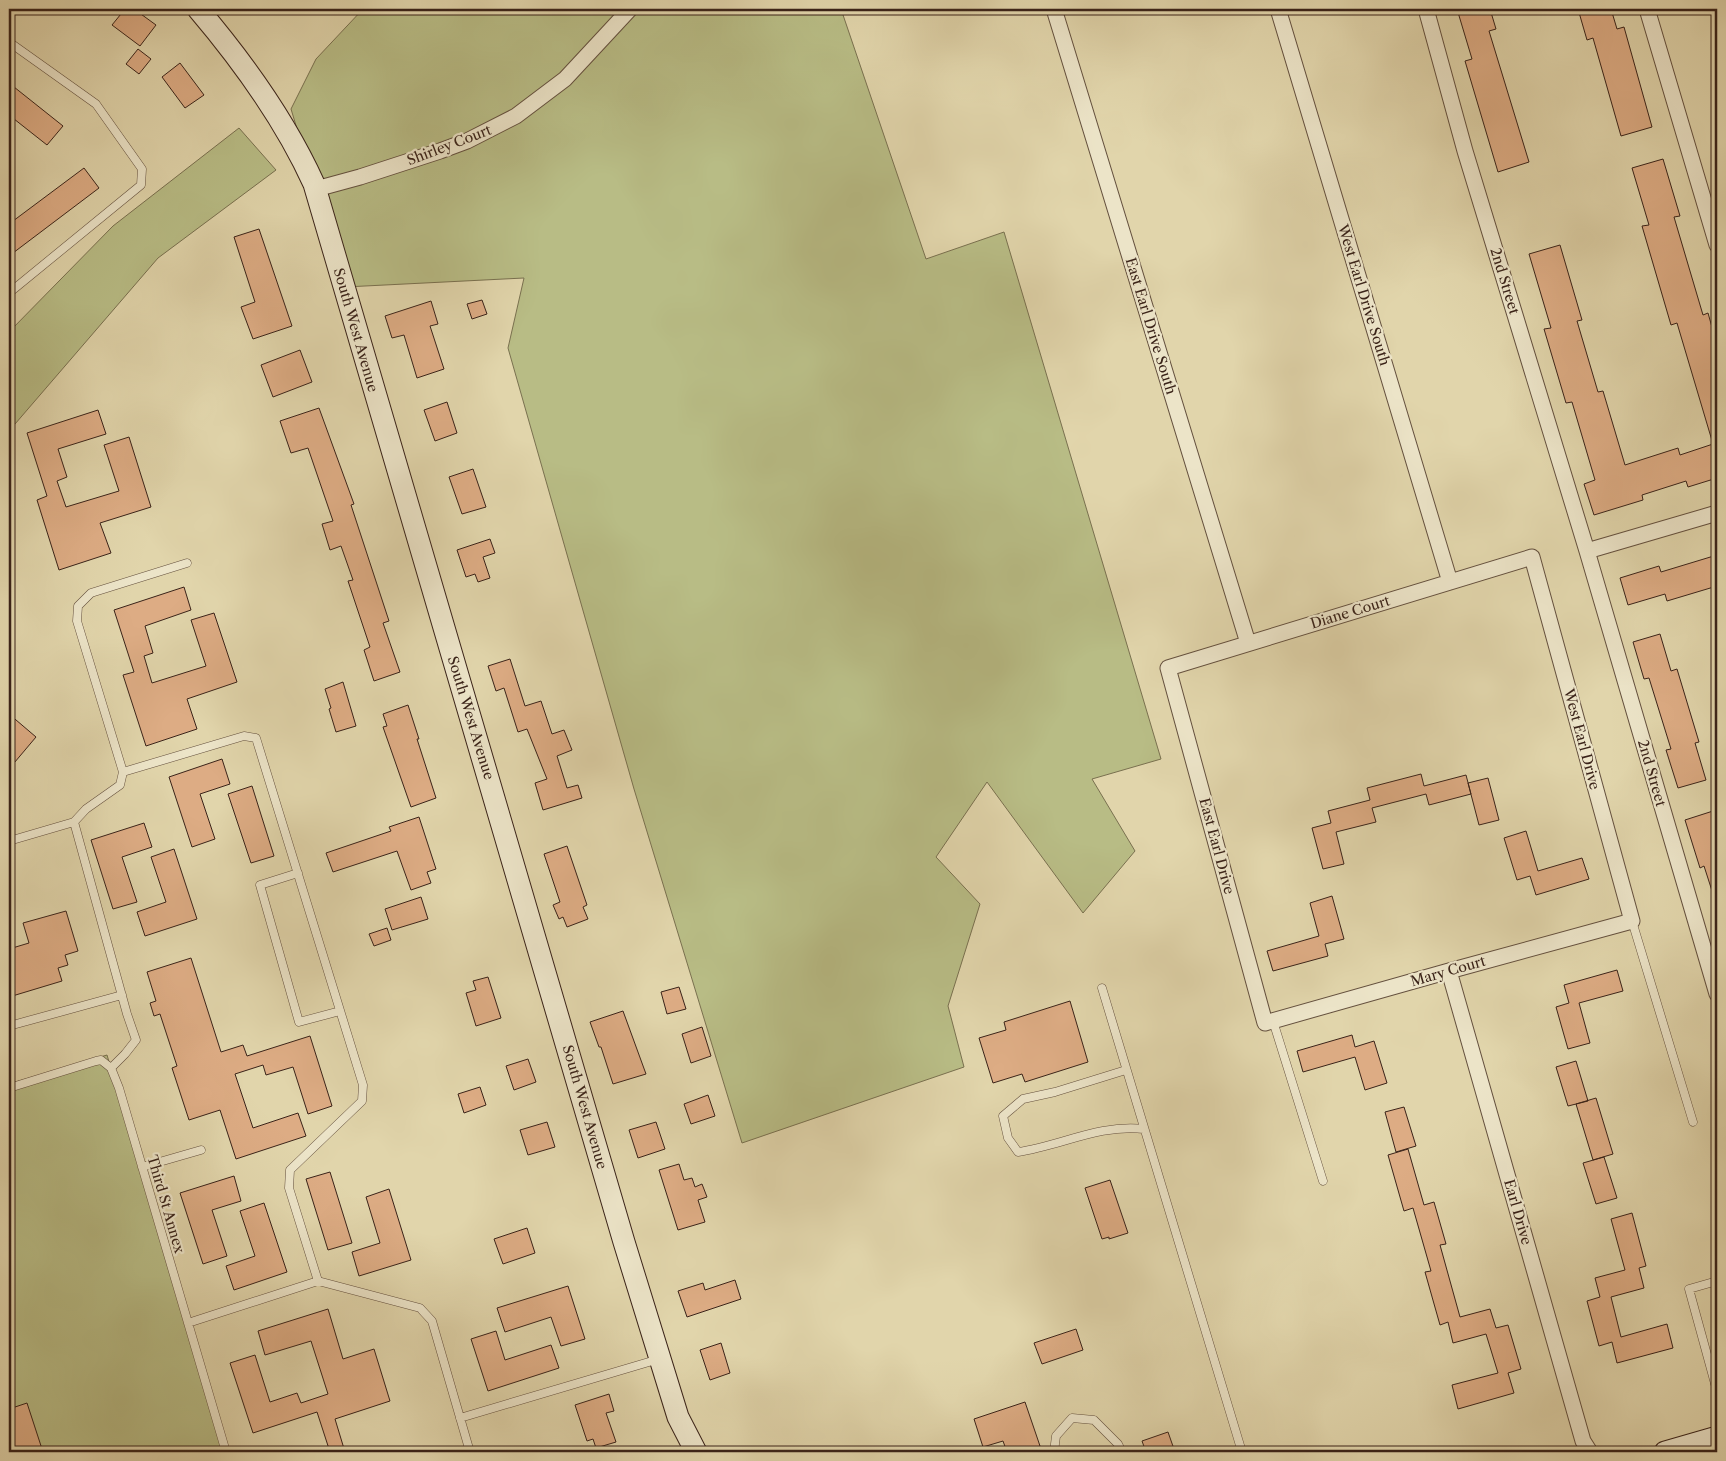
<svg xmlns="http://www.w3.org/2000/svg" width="1726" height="1461" font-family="'Libre Caslon Text',serif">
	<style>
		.green { fill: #b8bc85; stroke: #79704f }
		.building { fill: #ddac84; stroke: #3a2319 }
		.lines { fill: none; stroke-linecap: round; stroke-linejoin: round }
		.lane-casing { stroke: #64503e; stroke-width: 9 }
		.street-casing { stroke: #64503e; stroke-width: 17 }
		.secondary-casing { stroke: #3a2319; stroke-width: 23 }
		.lane { stroke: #ece4c8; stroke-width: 8 }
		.street { stroke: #ece4c8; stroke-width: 15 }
		.secondary { stroke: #ece4c8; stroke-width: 21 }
		.labels { text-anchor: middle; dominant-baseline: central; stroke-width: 4.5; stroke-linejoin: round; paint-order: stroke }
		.street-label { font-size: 14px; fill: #3a2319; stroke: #ece4c8 }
	</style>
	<rect width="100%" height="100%" fill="#e1d5ab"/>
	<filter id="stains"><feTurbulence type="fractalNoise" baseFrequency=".004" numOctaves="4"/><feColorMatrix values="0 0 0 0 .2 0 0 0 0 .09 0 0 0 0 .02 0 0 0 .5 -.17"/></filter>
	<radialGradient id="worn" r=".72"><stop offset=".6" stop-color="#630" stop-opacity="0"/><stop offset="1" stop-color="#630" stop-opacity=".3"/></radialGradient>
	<path class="green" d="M363 9H841L926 259 1004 232 1161 759 1092 779 1135 851 1083 913 987 782 936 857 980 904 948 1006 964 1067 742 1143 634 789 508 348 524 278 345 287 291 109 316 59Z
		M239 128 276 170 158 258 9 431V332L113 226Z
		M107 1055 225 1452H9V1084Z"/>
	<path class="building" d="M125 9H134L156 25 140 46 112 25Z
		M1457 9H1490L1496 29 1489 31 1529 162 1498 172 1465 61 1472 59Z
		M1578 9H1611L1617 29 1624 27 1652 127 1621 136 1593 38 1587 40Z
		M138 49 151 59 139 74 126 64Z
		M180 63 204 95 185 108 162 77Z
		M9 83 63 126 47 145 9 115Z
		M1663 159 1680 216 1674 217 1703 315 1708 313 1717 345V478L1688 487 1686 481 1642 495 1643 500 1594 515 1584 484 1595 480 1572 402 1566 403 1544 329 1551 328 1529 254 1560 245 1582 320 1577 321 1598 392 1603 391 1625 465 1678 448 1680 455 1713 444 1677 323 1671 325 1642 226 1649 225 1632 168Z
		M84 168 99 188 9 256V224Z
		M259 229 292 326 253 339 241 307 255 302 234 237Z
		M482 300 487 314 472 319 467 304Z
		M431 301 438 324 430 326 444 369 417 378 404 335 392 338 385 316Z
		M300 350 312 382 273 397 261 365Z
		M447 402 457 433 435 441 424 410Z
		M319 408 354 504 351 505 389 621 383 623 400 672 374 681 364 650 370 647 348 581 353 580 341 546 330 550 322 524 333 521 308 448 291 453 280 421Z
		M98 410 106 434 58 449 67 477 57 481 66 507 119 491 104 445 129 437 151 507 100 523 111 553 59 570 37 500 47 496 27 433Z
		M473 469 486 507 462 514 449 477Z
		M490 539 495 553 483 557 490 578 478 582 475 574 466 577 457 550Z
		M1717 555V586L1667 601 1665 594 1628 605 1620 578 1659 566 1661 572Z
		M184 587 191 610 145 626 153 653 144 656 152 683 206 666 191 620 214 613 237 682 187 699 197 729 146 746 123 675 134 672 114 610Z
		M1660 634 1671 671 1677 669 1699 742 1695 743 1706 780 1678 788 1666 750 1671 749 1649 678 1644 679 1633 642Z
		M510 659 525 706 541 701 552 734 564 730 572 750 557 756 567 788 578 785 582 798 543 810 535 783 547 779 527 729 518 732 504 688 496 691 488 666Z
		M343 682 356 726 336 732 329 709 331 708 325 689Z
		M408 705 419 739H417L436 798 411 807 383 727 387 726 383 714Z
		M9 714 36 737 9 769Z
		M222 759 230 784 200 794 215 839 192 847 169 777Z
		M1421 774 1424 786 1466 775 1471 794 1429 805 1426 794 1372 808 1376 822 1336 832 1344 864 1323 869 1312 828 1331 823 1328 811 1370 800 1367 788Z
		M1488 778 1499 820 1479 825 1468 783Z
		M252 786 274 856 251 863 228 794Z
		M1713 811 1717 825V897H1714L1704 866 1700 868 1685 820Z
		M419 817 436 869 427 872 431 883 411 890 397 851 333 872 326 853 391 831 389 827Z
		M144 823 152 847 122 857 137 902 113 909 91 840Z
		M1526 831 1538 871 1582 858 1589 879 1536 895 1530 876 1517 880 1504 838Z
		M567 846 587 905 583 907 588 919 567 927 563 917 559 919 553 905 560 902 544 854Z
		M174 849 197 919 145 936 137 912 166 902 151 857Z
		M1332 896 1344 939 1325 944 1328 956 1273 971 1267 951 1319 936 1310 903Z
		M421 897 428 919 392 930 385 909Z
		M66 911 78 951 65 955 68 965 58 968 62 981 9 997V949L29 943 23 923Z
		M387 928 391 940 374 946 369 934Z
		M191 958 221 1052 243 1045 247 1056 310 1036 332 1106 308 1114 293 1067 266 1075 263 1065 235 1074 253 1128 298 1113 306 1136 236 1159 220 1110 189 1120 172 1068 177 1066 160 1014 154 1016 150 1003 156 1001 147 972Z
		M1617 970 1623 991 1579 1003 1590 1043 1568 1049 1556 1007 1569 1003 1564 985Z
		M488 977 501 1018 476 1026 466 993 476 990 473 981Z
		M679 987 686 1009 667 1014 661 992Z
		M1070 1001 1088 1062 1025 1082 1022 1074 993 1083 979 1038 1006 1030 1004 1022Z
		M623 1011 646 1074 613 1084 601 1047H599L590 1022Z
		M702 1027 711 1056 691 1063 682 1034Z
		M1352 1035 1355 1047 1374 1041 1387 1083 1365 1090 1355 1057 1303 1072 1297 1051Z
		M528 1059 536 1082 514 1090 506 1066Z
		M1576 1061 1588 1101 1568 1106 1556 1067Z
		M480 1087 486 1105 464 1113 458 1094Z
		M708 1095 715 1116 691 1124 684 1104Z
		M1596 1098 1613 1154 1593 1160 1576 1104Z
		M1404 1107 1416 1146 1396 1152 1385 1112Z
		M547 1122 555 1147 528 1155 520 1130Z
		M656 1122 665 1149 638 1158 629 1130Z
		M1408 1149 1424 1205 1434 1202 1446 1244 1440 1245 1460 1317 1490 1309 1496 1328 1508 1325 1521 1369 1508 1373 1514 1393 1458 1409 1452 1385 1498 1373 1486 1334 1453 1343 1448 1322 1440 1325 1425 1272 1431 1271 1413 1208 1404 1211 1388 1155Z
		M1604 1157 1617 1198 1596 1204 1583 1163Z
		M679 1164 684 1180 692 1178 695 1187 702 1184 707 1197 698 1200 705 1222 678 1230 659 1170Z
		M330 1172 352 1243 328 1250 306 1179Z
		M234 1176 241 1201 212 1210 227 1256 203 1264 180 1193Z
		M1110 1180 1128 1233 1109 1239V1237L1102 1239 1085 1188Z
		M389 1189 411 1260 359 1276 352 1252 380 1243 366 1197Z
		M264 1203 287 1272 234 1290 226 1266 255 1256 240 1211Z
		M1632 1213 1646 1266 1639 1268 1644 1288 1611 1297 1621 1337 1667 1324 1673 1348 1617 1363 1612 1342 1599 1346 1587 1301 1600 1297 1595 1278 1625 1270 1611 1219Z
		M527 1228 535 1253 503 1264 494 1239Z
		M735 1280 741 1299 687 1317 678 1291 703 1283 705 1290Z
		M568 1286 585 1339 561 1346 551 1317 505 1332 497 1308Z
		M328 1309 343 1359 374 1349 390 1401 335 1419 345 1452H330L317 1412 253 1433 230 1363 255 1355 270 1402 297 1393 301 1403 328 1394 311 1341 265 1355 258 1331Z
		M1076 1329 1083 1350 1042 1364 1034 1343Z
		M496 1331 505 1360 551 1345 559 1368 488 1391 471 1339Z
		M721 1343 730 1373 710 1380 700 1350Z
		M609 1394 614 1411 606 1413 616 1442 596 1448 593 1439 587 1441 575 1405Z
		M1025 1402 1040 1446 1022 1452H1007L1003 1441 983 1447 974 1419Z
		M27 1403 43 1452H12L9 1442V1409Z
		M1168 1432 1175 1452H1146L1142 1441Z"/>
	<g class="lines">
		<defs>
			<path id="lane" d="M9 42 96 104 142 169 141 185 9 293
				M123 772 244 736 256 738 363 1085 362 1101 290 1170 289 1188 318 1281 188 1323
				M9 841 74 822
				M298 873 260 885 299 1022 340 1011
				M1632 921 1693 1122
				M1102 988 1242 1452
				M1273 1021 1323 1181
				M9 1026 122 995
				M111 1068 125 1054 136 1040 127 1014 74 822 86 809 120 785 123 772 77 621 78 606 91 593 187 563
				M1126 1070 1055 1092 1023 1099 1003 1116 1008 1138 1018 1152C1061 1146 1098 1124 1144 1129
				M9 1088 96 1061 101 1060 111 1068 119 1088 226 1452
				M142 1167 201 1150
				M318 1281 420 1308 432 1321 470 1452
				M1717 1281 1689 1289 1717 1391
				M460 1418 659 1359
				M1054 1452 1056 1436 1072 1418 1094 1420 1118 1444 1122 1452"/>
			<path id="street" d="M1054 9 1248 643
				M1278 9 1450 582
				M1426 9 1465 151 1587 551 1717 994
				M1647 9 1717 245
				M316 189 360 177 440 151 467 141 516 116 565 79 630 9
				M1587 551 1717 513
				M1532 557 1632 921 1449 971 1265 1023 1168 668Z
				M1449 971 1583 1441 1590 1452"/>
			<path id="secondary" d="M198 9C243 62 285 120 314 184L624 1242 678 1417 696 1452
				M1665 1452 1717 1437"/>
		</defs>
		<use href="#lane" class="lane-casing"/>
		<use href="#street" class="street-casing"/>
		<use href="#secondary" class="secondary-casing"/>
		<use href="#lane" class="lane"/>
		<use href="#street" class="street"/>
		<use href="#secondary" class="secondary"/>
	</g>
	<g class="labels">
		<g class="street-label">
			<text transform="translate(449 145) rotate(-21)">Shirley Court</text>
			<text transform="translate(1505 281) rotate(73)">2nd Street</text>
			<text transform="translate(1364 295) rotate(73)">West Earl Drive South</text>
			<text transform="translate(1151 326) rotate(73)">East Earl Drive South</text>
			<text transform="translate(356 330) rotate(74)">South West Avenue</text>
			<text transform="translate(1350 612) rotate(-17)">Diane Court</text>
			<text transform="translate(471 718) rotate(73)">South West Avenue</text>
			<text transform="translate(1582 739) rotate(75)">West Earl Drive</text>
			<text transform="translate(1652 773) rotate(74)">2nd Street</text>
			<text transform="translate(1217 846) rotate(75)">East Earl Drive</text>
			<text transform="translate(1448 971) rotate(-16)">Mary Court</text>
			<text transform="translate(585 1107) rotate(74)">South West Avenue</text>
			<text transform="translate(166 1204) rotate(74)">Third St Annex</text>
			<text transform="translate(1518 1212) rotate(74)">Earl Drive</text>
		</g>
	</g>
	<rect width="1726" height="1461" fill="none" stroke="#e1d5ab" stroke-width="30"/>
	<rect x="10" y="10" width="1706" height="1441" fill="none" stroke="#3a2319" stroke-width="2.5"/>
	<rect x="15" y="15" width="1696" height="1431" fill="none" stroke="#3a2319"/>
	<rect width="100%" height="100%" filter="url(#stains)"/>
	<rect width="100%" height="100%" fill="url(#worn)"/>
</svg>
